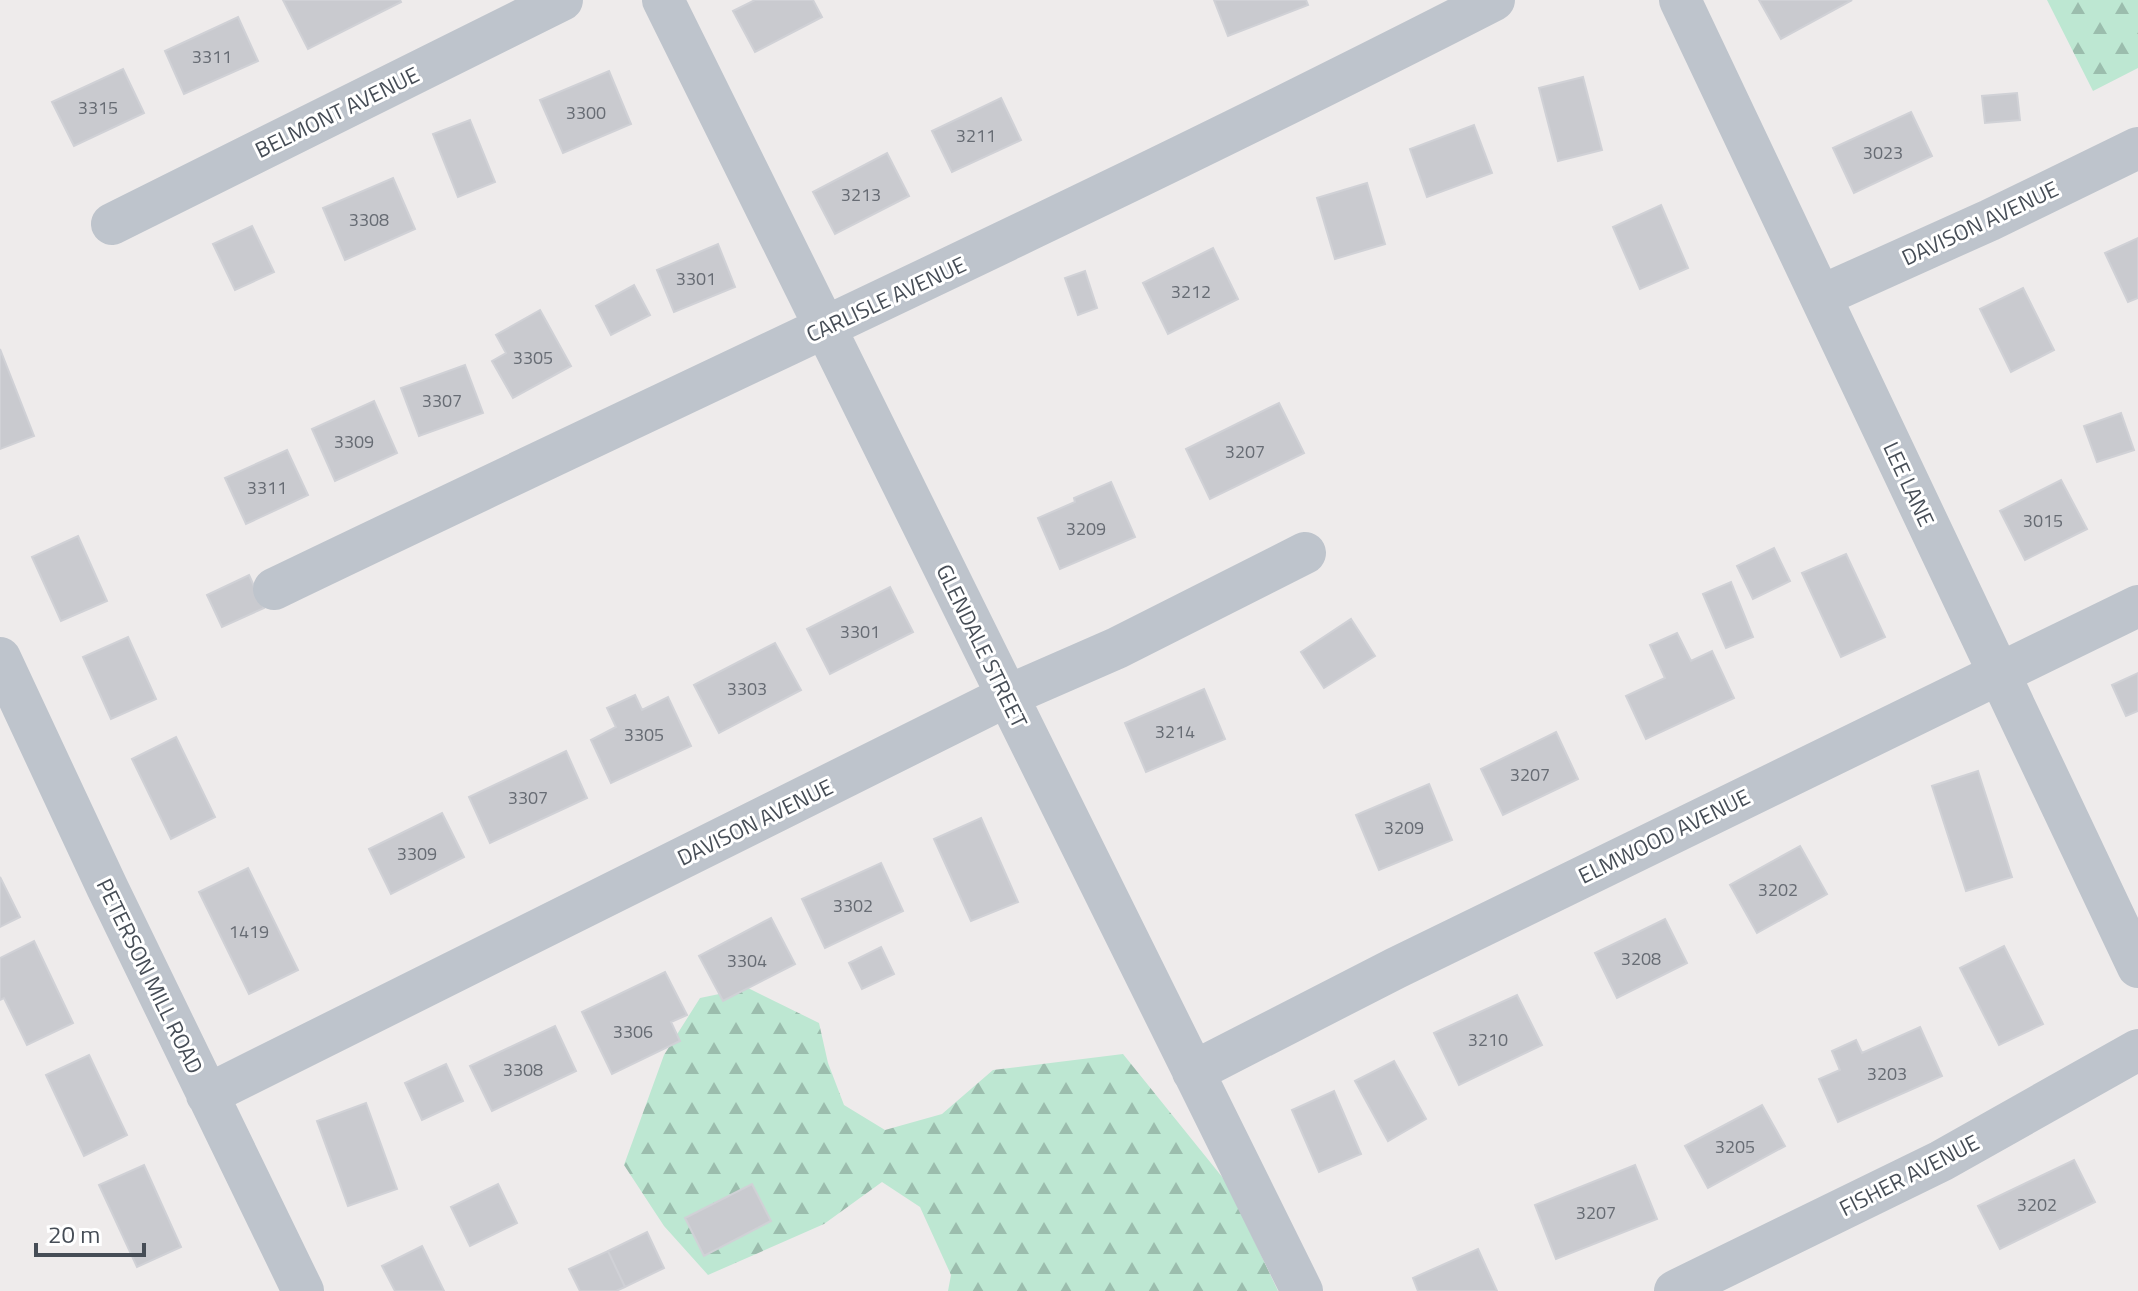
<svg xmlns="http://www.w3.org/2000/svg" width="2138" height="1291" font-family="'Titillium Web',sans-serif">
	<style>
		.forest { fill: url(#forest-firs) }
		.building { fill: #c9cacf; stroke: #d0d1d6; stroke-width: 2 }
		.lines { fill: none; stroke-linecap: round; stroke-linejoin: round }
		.street { stroke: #bec4cc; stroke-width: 42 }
		.labels { text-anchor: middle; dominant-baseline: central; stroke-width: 6; stroke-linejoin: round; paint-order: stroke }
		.number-label { font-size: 18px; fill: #676c74 }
		.street-label { font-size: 22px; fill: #464d56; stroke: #fff }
	</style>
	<defs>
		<pattern id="forest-firs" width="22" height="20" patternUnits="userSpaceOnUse" patternTransform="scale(2)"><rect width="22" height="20" fill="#bde7d2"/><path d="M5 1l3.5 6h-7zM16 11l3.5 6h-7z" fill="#9bbdad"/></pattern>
	</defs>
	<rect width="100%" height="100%" fill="#eeebeb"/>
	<path class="forest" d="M2047 0H2138V68L2093 91Z
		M748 988 819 1023 828 1063 844 1105 885 1130 942 1114 993 1070 1123 1054 1227 1183 1278 1291H948L951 1275 920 1207 882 1182 824 1224 708 1275 664 1226 624 1165 664 1055 700 998Z"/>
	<path class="building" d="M283 0H400L401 2 308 49Z
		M755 0H813L822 17 755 52 733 11Z
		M1214 0H1306L1308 5 1228 36Z
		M1759 0H1852L1781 39Z
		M238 17 258 61 184 94 165 51Z
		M123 69 144 113 74 146 52 102Z
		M609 71 631 124 563 153 540 100Z
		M1583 77 1602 150 1558 161 1539 88Z
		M2017 93 2020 120 1985 123 1982 96Z
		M1001 98 1021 140 952 172 932 131Z
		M1911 112 1932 156 1854 193 1833 148Z
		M470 120 495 182 458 197 433 134Z
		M1474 125 1492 173 1427 197 1410 149Z
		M887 153 909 196 835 234 813 192Z
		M393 178 415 229 345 260 323 208Z
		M1367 183 1385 244 1335 259 1317 198Z
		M1661 205 1688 268 1640 289 1613 227Z
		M252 226 274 272 235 290 213 244Z
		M2138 238V298L2128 302 2105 253Z
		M718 244 735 287 674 312 657 270Z
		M1213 248 1238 299 1168 334 1143 283Z
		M1085 271 1097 308 1078 315 1065 278Z
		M634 285 650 315 611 335 596 306Z
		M2023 288 2054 350 2011 372 1980 309Z
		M540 310 571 366 513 398 492 361 506 353 496 335Z
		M0 349 34 436 0 449Z
		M465 365 483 413 419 436 401 388Z
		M374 401 397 453 335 481 312 429Z
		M1279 403 1304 453 1210 499 1186 449Z
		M2121 413 2134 450 2097 462 2084 426Z
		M287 450 308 495 246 524 225 478Z
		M2061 480 2087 529 2025 560 2000 511Z
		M1111 482 1135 537 1060 569 1038 518 1075 502 1074 498Z
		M78 536 107 601 61 621 32 557Z
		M1774 548 1790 581 1753 599 1737 566Z
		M1846 554 1885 637 1841 657 1802 573Z
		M249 575 264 608 222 627 207 595Z
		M1731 582 1753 637 1726 648 1703 594Z
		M890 587 913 632 830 674 807 629Z
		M1351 619 1375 656 1324 688 1301 652Z
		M1677 633 1691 661 1712 651 1734 698 1646 739 1626 696 1665 678 1650 645Z
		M128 637 156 699 111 719 83 657Z
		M775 643 801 690 719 733 694 685Z
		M2138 673V711L2126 716 2112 685Z
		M1204 689 1225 739 1146 772 1125 723Z
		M635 695 642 710 668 697 691 746 611 783 591 740 616 727 607 708Z
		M1556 732 1578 779 1503 815 1481 769Z
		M176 737 215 817 171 839 132 759Z
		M566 751 587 798 490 843 469 797Z
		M1978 771 2012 877 1966 891 1932 786Z
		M1429 784 1452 840 1379 870 1356 815Z
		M442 813 464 857 391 894 369 849Z
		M981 818 1018 902 971 921 934 839Z
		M1800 846 1827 894 1757 933 1730 885Z
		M881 863 903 911 825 948 802 899Z
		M248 868 298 970 249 994 199 892Z
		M0 877 20 917 0 927Z
		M771 918 795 964 723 1001 699 956Z
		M1665 919 1687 963 1617 998 1595 953Z
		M34 941 73 1023 27 1045 4 998 0 1000V958Z
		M2004 946 2043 1024 1999 1045 1960 968Z
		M881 947 894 974 862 989 849 963Z
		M665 972 687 1015 671 1022 680 1041 612 1074 582 1012Z
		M1517 995 1542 1045 1459 1085 1434 1033Z
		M555 1026 576 1071 492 1111 470 1066Z
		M1920 1027 1942 1076 1838 1122 1819 1079 1840 1070 1832 1051 1856 1040 1862 1053Z
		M89 1055 127 1135 84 1156 46 1075Z
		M1394 1061 1426 1119 1388 1141 1355 1081Z
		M446 1064 463 1101 422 1120 405 1083Z
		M1334 1091 1361 1154 1319 1172 1292 1110Z
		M366 1103 397 1189 348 1206 317 1121Z
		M1762 1105 1785 1146 1708 1188 1685 1146Z
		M2074 1160 2095 1202 2000 1249 1978 1206Z
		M144 1165 181 1247 137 1267 99 1185Z
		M1635 1165 1657 1219 1556 1259 1535 1205Z
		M498 1184 517 1223 470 1246 451 1207Z
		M752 1184 771 1221 704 1256 685 1218Z
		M647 1232 664 1268 625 1287 608 1251Z
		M422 1246 444 1291H395L382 1266Z
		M1478 1249 1497 1291H1418L1413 1278Z
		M608 1251 625 1287 616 1291H580L569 1269Z"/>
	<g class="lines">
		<path class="street" d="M663 0 1302 1291
			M1680 0 2138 967
			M112 224 562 0
			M1821 296 1990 220 2138 148
			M274 589C681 393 1092 206 1494 0
			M0 658 107 887 303 1291
			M1193 1072 1396 968 2138 606
			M207 1095 1007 696 1117 648 1305 553
			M1675 1291 1941 1161 2138 1050"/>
	</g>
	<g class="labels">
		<g class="number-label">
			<text x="212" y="56">3311</text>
			<text x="98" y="107">3315</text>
			<text x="586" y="112">3300</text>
			<text x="976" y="135">3211</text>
			<text x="1883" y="152">3023</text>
			<text x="861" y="194">3213</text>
			<text x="369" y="219">3308</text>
			<text x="696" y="278">3301</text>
			<text x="1191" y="291">3212</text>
			<text x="533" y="357">3305</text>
			<text x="442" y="400">3307</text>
			<text x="354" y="441">3309</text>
			<text x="1245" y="451">3207</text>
			<text x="267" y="487">3311</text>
			<text x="2043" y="520">3015</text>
			<text x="1086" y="528">3209</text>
			<text x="860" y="631">3301</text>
			<text x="747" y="688">3303</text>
			<text x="1175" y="731">3214</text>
			<text x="644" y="734">3305</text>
			<text x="1530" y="774">3207</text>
			<text x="528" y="797">3307</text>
			<text x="1404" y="827">3209</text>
			<text x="417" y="853">3309</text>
			<text x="1778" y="889">3202</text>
			<text x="853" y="905">3302</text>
			<text x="249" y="931">1419</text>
			<text x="1641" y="958">3208</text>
			<text x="747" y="960">3304</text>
			<text x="633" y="1031">3306</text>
			<text x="1488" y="1039">3210</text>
			<text x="523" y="1069">3308</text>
			<text x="1887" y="1073">3203</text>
			<text x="1735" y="1146">3205</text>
			<text x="2037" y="1204">3202</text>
			<text x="1596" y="1212">3207</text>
		</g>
		<g class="street-label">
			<text transform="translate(337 112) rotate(-26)">BELMONT AVENUE</text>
			<text transform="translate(1980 223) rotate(-25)">DAVISON AVENUE</text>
			<text transform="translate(886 299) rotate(-25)">CARLISLE AVENUE</text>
			<text transform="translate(1909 484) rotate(65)">LEE LANE</text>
			<text transform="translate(982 646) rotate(64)">GLENDALE STREET</text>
			<text transform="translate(755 822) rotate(-26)">DAVISON AVENUE</text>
			<text transform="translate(1664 836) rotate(-26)">ELMWOOD AVENUE</text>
			<text transform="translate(150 976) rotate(64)">PETERSON MILL ROAD</text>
			<text transform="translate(1909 1175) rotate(-27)">FISHER AVENUE</text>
		</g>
	</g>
	<path d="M36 1243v12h108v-12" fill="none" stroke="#464d56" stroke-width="4"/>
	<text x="48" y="1243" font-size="24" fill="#464d56" stroke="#ffffff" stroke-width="6" paint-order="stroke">20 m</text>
</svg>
